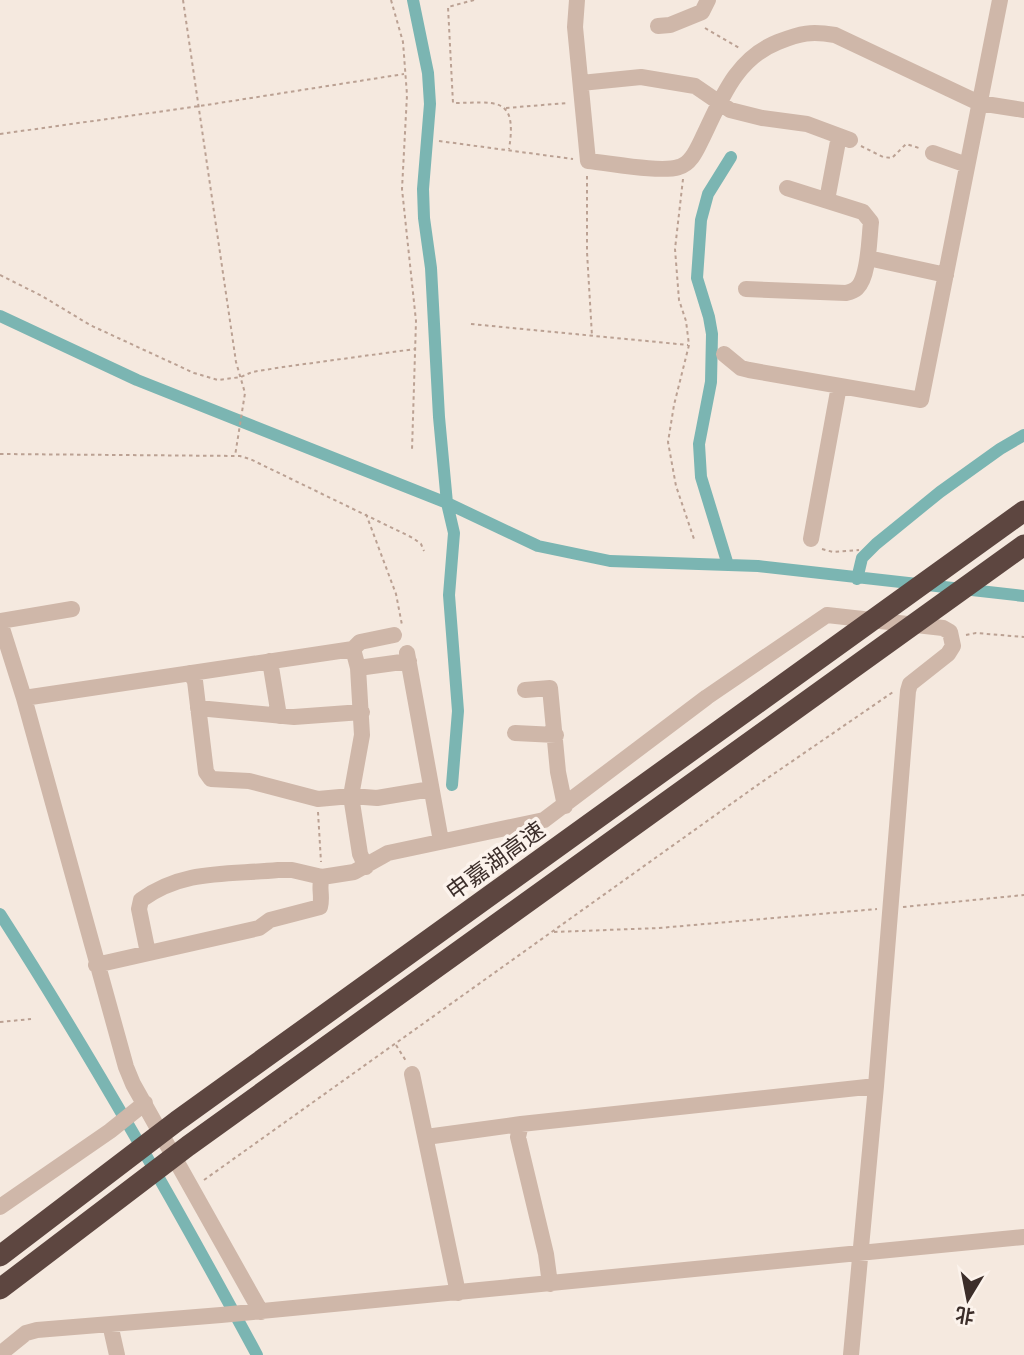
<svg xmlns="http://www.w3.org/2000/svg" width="1024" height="1355" font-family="'Exo 2','Noto Sans SC',sans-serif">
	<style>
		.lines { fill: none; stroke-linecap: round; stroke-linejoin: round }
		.canal { stroke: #7bb5b2; stroke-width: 12 }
		.path { stroke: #bba193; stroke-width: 2; stroke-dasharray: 3.5 3.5; stroke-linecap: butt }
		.minor { stroke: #cfb7a9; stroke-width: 16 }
		.highway { stroke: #5d4640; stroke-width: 21 }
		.labels { text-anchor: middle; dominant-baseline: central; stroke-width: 7; stroke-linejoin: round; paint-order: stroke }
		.street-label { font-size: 23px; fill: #3c2e2a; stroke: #fcf3ec }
	</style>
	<rect width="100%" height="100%" fill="#f5e9df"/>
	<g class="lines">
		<path class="canal" d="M413 0 428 73 430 104 423 189 424 218 431 268 439 417 447 503 454 533 449 595 458 711 452 785
			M0 316 137 380 447 503 538 546 610 561 758 566 1024 596
			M728 565 701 477 699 444 711 382 712 334 709 317 697 278 701 220 708 194 731 157
			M857 579 862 558 876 544 940 492 1000 449 1024 435
			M0 914C92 1057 176 1205 257 1355"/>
		<path class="path" d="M183 0 236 362 245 393 235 456
			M391 0 403 42 407 95 402 189 416 321 412 450
			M474 0 448 7 453 103C494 103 518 94 509 149
			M705 28 741 49
			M506 108 567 103
			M0 134 200 106 404 74
			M439 141 573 159
			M861 146 883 157 892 158 906 144 919 148
			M587 176V252L592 336
			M683 179 675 249 679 300 686 321 689 345 674 405 668 442 676 486 694 539
			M0 275 42 296 90 325 194 373 218 380 241 377 252 372 283 367 415 349
			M471 324 688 345
			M0 454 240 456 250 459 413 538 421 544 424 551
			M366 514 396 594 402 625
			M822 549 833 552 859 550
			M966 635 976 633 1024 637
			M318 812 321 862
			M903 907 1024 895
			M554 932 659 928 877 909
			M0 1022 31 1019
			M396 1045 406 1061
			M204 1180 759 784 893 692"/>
		<path class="minor" d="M577 0 575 27 588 161C610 163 660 173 679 167 691 164 697 149 702 139 721 100 735 59 778 42 801 33 811 31 835 35L979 103 1024 110
			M658 26 670 25 702 12 708 0
			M581 83 641 77 695 86 730 110 762 118 807 124 850 140
			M933 153 967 165
			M827 200 839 136
			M868 258 946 275
			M746 289 846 293C850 292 854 291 857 288 869 277 869 239 871 222L863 212 787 188
			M724 354 741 368 749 370 921 400 1000 0
			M811 539 839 386
			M0 621 72 609
			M0 622 24 698 126 1067 133 1084 261 1312
			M353 649 358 668 362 735 351 796 360 854 366 867
			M407 653 441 841
			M270 661 279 716
			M358 668 409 661
			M190 673 195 681 206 772 211 779 249 781 318 799 351 796 377 798 431 789
			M525 690 550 688 558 772 565 806
			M24 698 353 649 360 642 394 635
			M198 708 294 717 362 712
			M515 733 556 735
			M148 953 139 909 141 900C184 869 227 875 278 870H292L322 877
			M96 965 259 928 270 920 320 907C323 896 318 887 322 877L354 872 388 853 544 820 707 697 827 615 943 628 950 632 953 646 948 654 910 684 908 691 876 1086 851 1355
			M412 1074 458 1293
			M521 1124 518 1137 546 1254 550 1284
			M426 1137 521 1124 876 1086
			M0 1207 110 1131 145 1103
			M110 1324 117 1355
			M0 1354 26 1333 37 1330 221 1315 1024 1237"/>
		<path class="highway" d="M0 1256 177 1121 1024 511
			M0 1289 188 1146 1024 545"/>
	</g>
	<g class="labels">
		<g class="street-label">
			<text transform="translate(495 860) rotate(-36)">申嘉湖高速</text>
		</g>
	</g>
	<g transform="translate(968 1299) rotate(190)" stroke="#fcf3ec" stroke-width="5" paint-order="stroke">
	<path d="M0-5L12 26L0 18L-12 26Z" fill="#3c2e2a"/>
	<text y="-10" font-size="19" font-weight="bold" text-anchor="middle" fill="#3c2e2a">北</text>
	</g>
</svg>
